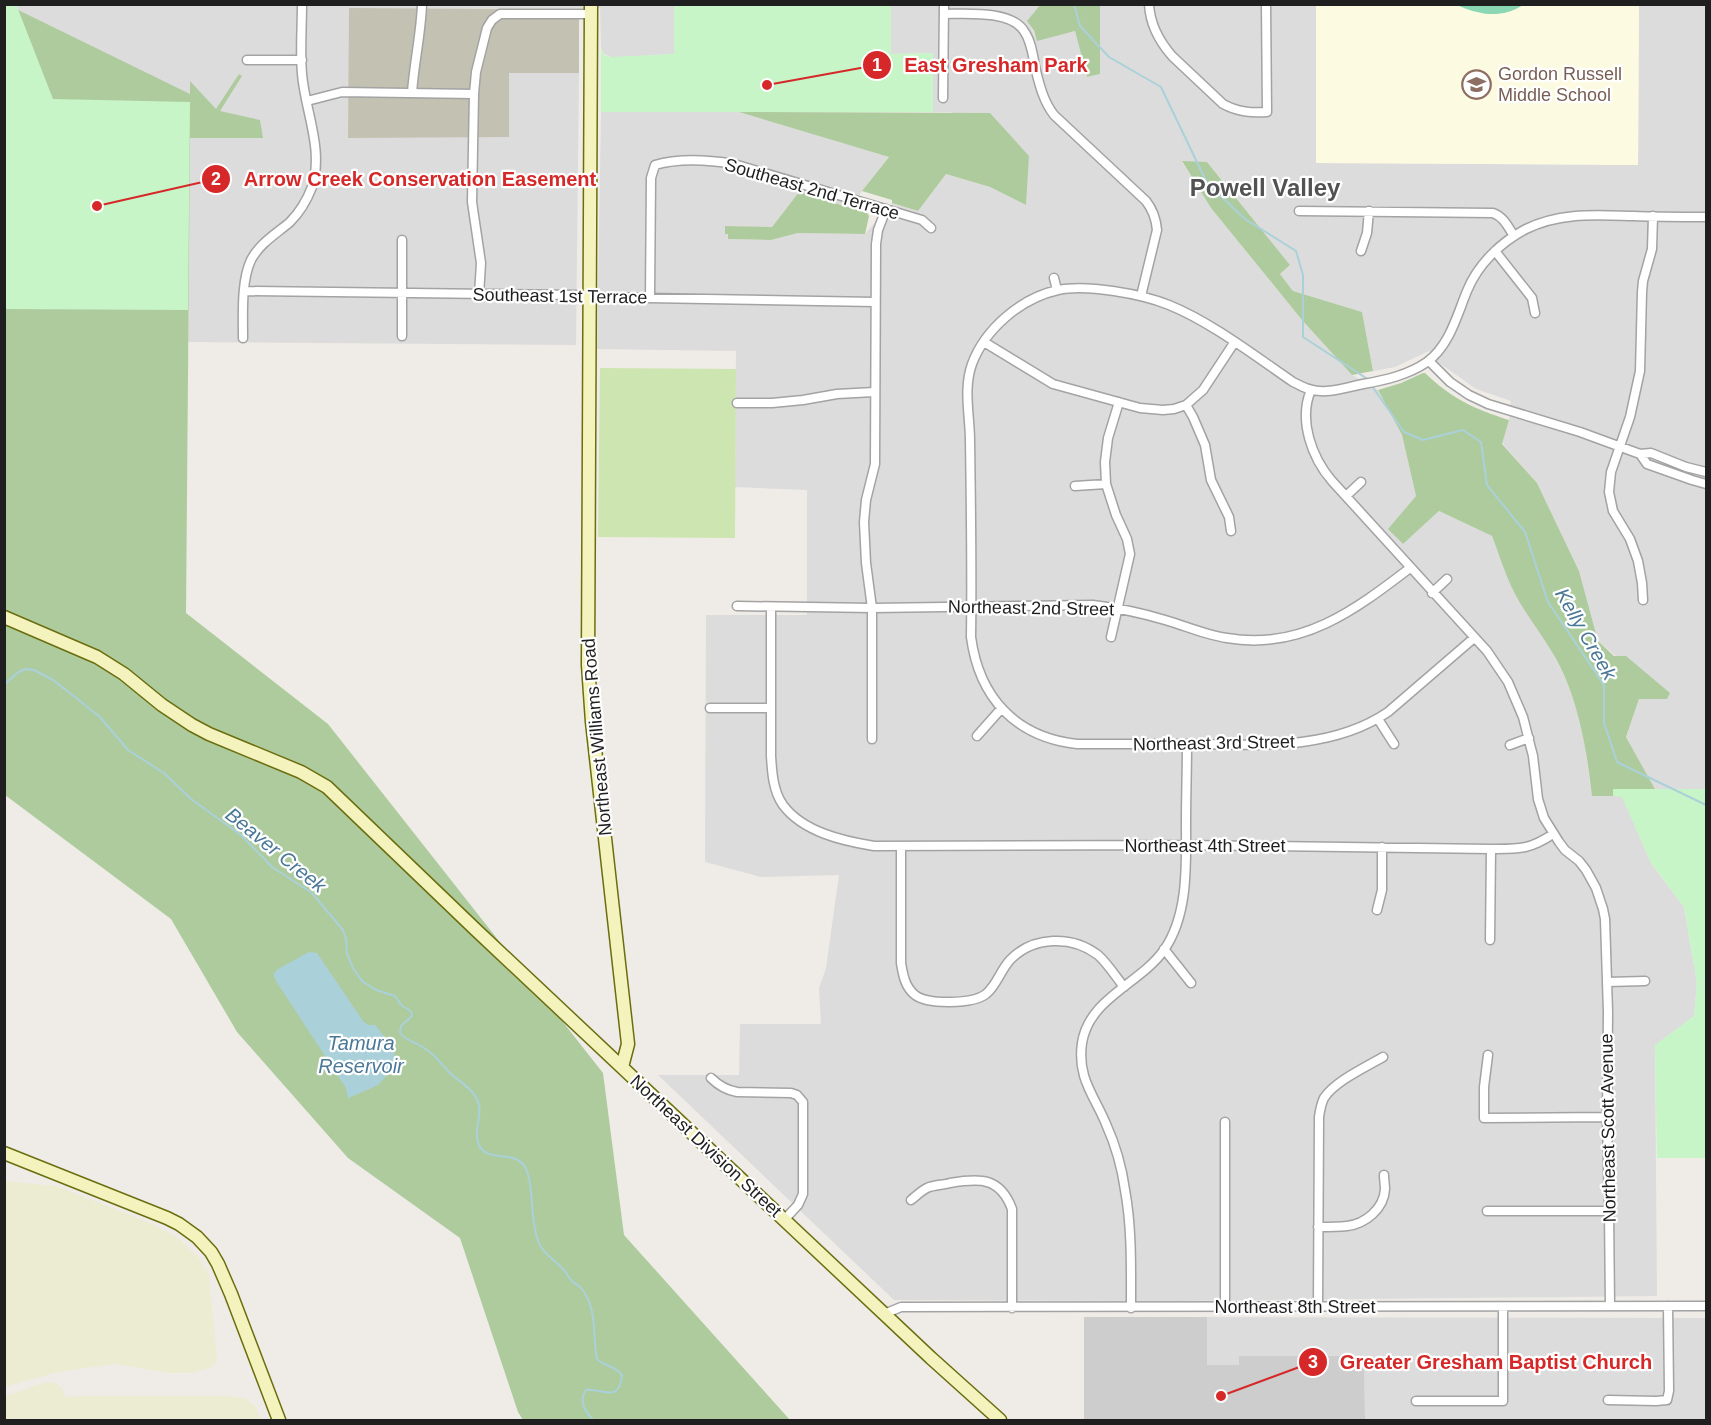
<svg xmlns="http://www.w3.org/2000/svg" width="1711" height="1425" font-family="Arial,sans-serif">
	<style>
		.residential { fill: #dddcdc }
		.education { fill: #fcfbe1 }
		.religious { fill: #cdcdcd }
		.construction { fill: #c3c2b2 }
		.farmland { fill: #ececd3 }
		.grass { fill: #cde5b0 }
		.forest { fill: #aecb9e }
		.park { fill: #c7f5c7 }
		.pitch { fill: #8ad7b4 }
		.water { fill: #aad1d9 }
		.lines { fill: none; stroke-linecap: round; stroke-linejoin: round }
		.stream { stroke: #aad1d9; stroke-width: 2 }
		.street-casing { stroke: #a3a3a3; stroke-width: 11 }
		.secondary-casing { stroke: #6a6e0e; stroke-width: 15 }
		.street { stroke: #fff; stroke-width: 8 }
		.secondary { stroke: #f4f3be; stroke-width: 12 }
		.labels { text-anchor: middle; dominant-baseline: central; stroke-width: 4.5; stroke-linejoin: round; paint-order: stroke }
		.education-label { font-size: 18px; fill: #785e54; stroke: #fff; text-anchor: start }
		.street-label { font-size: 18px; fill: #1f1f1f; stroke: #fff }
		.water-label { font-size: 20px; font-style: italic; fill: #4c7898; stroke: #fff }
		.district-label { font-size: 24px; font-weight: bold; fill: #525252; stroke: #fff }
		.leader { fill: none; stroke: #d62828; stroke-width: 2 }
		.callout-dot { fill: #d62828; stroke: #fff; stroke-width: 2 }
		.mark-label { font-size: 18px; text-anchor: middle; font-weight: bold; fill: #fff }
		.callout-label { font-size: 20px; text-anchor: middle; font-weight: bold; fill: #d62828; stroke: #fff; stroke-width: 4.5; stroke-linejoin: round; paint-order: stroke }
	</style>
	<rect width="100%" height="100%" fill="#efebe6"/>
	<path class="residential" d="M16 5H681H674V54L628 57H610L603 53 601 48 600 8H349L509 137V73H579L576 345 188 342 190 103 53 99Z
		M891 5H1041L1028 21 1037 40 1075 31 1087 77 1100 74V5H1316V163L1638 165 1639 5H1706V789H1655L1626 737 1639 699H1667L1598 641 1579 571 1537 483 1502 443 1509 420 1511 401 1476 389 1438 362 1429 351 1395 367 1373 371 1362 312 1293 291 1280 274 1290 265 1207 162H1182L1211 208 1302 320 1352 375 1378 390 1402 435 1416 496 1389 529 1403 544 1439 511 1492 536 1513 590 1548 645 1563 673 1575 703 1583 733 1592 796H1622L1651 863 1684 907 1697 983 1694 1016 1655 1046 1657 1296 1180 1301 894 1300 658 1075H739L740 1024H821L819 988 826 968 839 875 761 877 705 862 706 615H807V490L735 487 736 351 597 349 601 112H739L889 157 862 191 851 208 799 192 772 227 725 226V234H728V239L771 240 798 233 865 234 892 203 918 211 946 174 990 187 1026 205 951 112H933V53L891 54Z
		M1207 1317 1706 1318V1420H1365L1364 1356H1240L1239 1365 1207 1366Z"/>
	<path class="education" d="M1316 5H1639L1638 165 1316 163Z"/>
	<path class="religious" d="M1084 1317H1207V1365H1239V1356H1364L1365 1420H1084Z"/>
	<path class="construction" d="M349 8 579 9V73H509V137L348 138Z"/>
	<path class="farmland" d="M4 1181 56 1186 150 1223 178 1238 198 1257 209 1274 217 1359 214 1366 193 1373H169L116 1364 57 1372 5 1387Z
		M54 1382 62 1388 66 1397 84 1396H225L245 1398 255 1406 261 1420H5V1396L43 1383Z"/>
	<path class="grass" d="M600 368 736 369 735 538 598 537Z"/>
	<path class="forest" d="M1041 4 1100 5V74L1087 77 1075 31 1037 41 1034 31 1027 21Z
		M4 5H8L190 94V81L216 109 239 74 242 76 220 111 260 120 263 138H190L186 613 328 724 603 1073 624 1235 790 1420H523L518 1412 460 1238 348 1158 237 1032 171 919 5 795Z
		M739 112 990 113 1029 156 1026 205 990 187 946 174 918 211 892 203V200L862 191 889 157Z
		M1182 161 1207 162 1290 265 1280 274 1293 291 1362 312 1373 371 1352 375 1302 320 1211 208Z
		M799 192 867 213 869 216 865 234 798 233 771 240 728 239V234H725V226L772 227Z
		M1423 373H1425C1451 398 1474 409 1509 420L1502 444 1537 483 1579 571 1598 641 1614 656H1626L1670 693 1667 699H1639L1626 737 1655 789H1614L1613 796H1592C1587 754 1581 714 1564 675 1551 645 1529 621 1514 592 1505 574 1499 554 1492 536L1439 511 1403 544 1388 529 1416 496 1402 435 1378 390 1401 383Z"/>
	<path class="park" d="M16 4 53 99 190 102 188 310 5 309 4 5Z
		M674 5H891V54L933 53V112H601V48L604 55 610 57 674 54Z
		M1613 789H1706V1158H1657L1655 1045 1694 1016 1697 983 1684 907 1651 863 1622 797 1613 796Z"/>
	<path class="pitch" d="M1457 5H1523C1501 19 1479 15 1457 5Z"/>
	<path class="water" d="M309 952 317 953 363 1021 368 1025H375L394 1048 395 1066 378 1085 351 1097 348 1098 346 1088 276 981 273 974 278 969Z"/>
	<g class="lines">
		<path class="stream" d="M1074 4 1080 26 1109 57 1161 87 1207 183 1245 219 1296 251 1303 275V337L1366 378 1368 382
			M1372 386 1404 432 1423 440 1463 430 1481 442 1487 485 1525 532 1548 602 1604 685V723L1617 762 1706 805
			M4 685 17 673 25 669 34 670 53 680 80 701 100 717 128 750 164 773 191 799 241 835 272 867 312 893 343 930 346 939 347 954 353 968 362 981 376 990 395 996 402 1006 411 1011 412 1016 401 1026 400 1033C407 1042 419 1043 427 1050 435 1055 442 1065 449 1072 457 1080 467 1085 473 1093 488 1111 471 1128 479 1145 486 1162 512 1151 523 1164 535 1178 529 1222 539 1243 543 1254 556 1261 564 1270 567 1273 568 1277 572 1281 575 1284 579 1285 582 1289 598 1310 592 1335 597 1359 605 1367 614 1365 622 1375 619 1404 604 1388 586 1390 578 1401 586 1412 593 1420"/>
		<defs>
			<path id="street" d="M1149 4C1150 25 1159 41 1172 56L1223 104C1238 112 1251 113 1267 112L1266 4
				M944 14C966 14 1011 10 1024 31 1032 42 1033 58 1036 71 1040 87 1044 102 1054 115L1146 201C1153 210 1156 218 1157 230L1141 296
				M247 60H302
				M412 93C414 63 421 34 422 4
				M943 98 944 4
				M307 101 342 92 474 94
				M1299 211 1493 213C1504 217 1508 227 1514 236
				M1361 251 1367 233 1369 211
				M1495 251 1532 298 1535 313
				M1054 278 1057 290
				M244 291 575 295 590 297 875 302
				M479 295 481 263 472 202 474 94 476 72 487 28 492 20 500 14H591
				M650 297 651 178 655 165C679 158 709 160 734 164L922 220 931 228
				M402 336V240
				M243 338C243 315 241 281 251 260 260 243 276 234 290 222 300 212 307 200 312 187 324 149 305 111 302 74 300 51 302 27 302 4
				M984 342 1053 384 1140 408 1163 410 1174 409 1186 405 1203 390 1234 343
				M1429 361 1450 382 1469 395 1488 404 1580 432 1640 454 1651 453 1686 467 1706 472
				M1311 390C1298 420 1312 458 1332 481L1487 651 1508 682 1523 717 1533 756 1538 799 1544 818 1559 842 1565 850 1579 861 1586 870 1596 888 1603 909 1605 919 1608 1012 1607 1117 1609 1211 1610 1306
				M737 403H772L803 400 837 394 874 392
				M1186 405 1193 417 1205 445 1211 480 1229 517 1231 531
				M1640 454 1647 464 1692 480 1706 484
				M1075 486 1106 484
				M1346 496 1361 482
				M1432 593 1447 579
				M1643 600 1642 583 1638 561 1630 539 1613 511 1609 492 1611 472 1630 417 1640 371 1642 292 1643 281 1652 249 1653 216
				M737 606 872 608 1093 605C1118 608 1142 613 1165 620 1186 626 1206 635 1227 638 1301 651 1355 610 1410 568
				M771 607V756C772 772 773 791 783 805 803 832 843 841 874 846L1186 845 1491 849C1519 849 1529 850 1553 834
				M1111 637 1130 554 1127 539 1116 515 1106 484 1105 462 1108 438 1119 402
				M1474 638 1388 712C1332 750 1261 745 1196 744 1157 744 1117 744 1077 744 1015 737 979 697 971 637 972 571 971 506 970 441 970 416 963 389 972 364 985 329 1021 298 1058 290 1087 284 1142 294 1169 305 1211 322 1255 356 1293 382 1298 384 1304 388 1309 389 1326 395 1347 387 1363 384 1386 380 1408 375 1427 362 1450 345 1457 315 1467 291 1478 264 1501 242 1526 229 1560 212 1596 215 1633 216 1658 217 1682 217 1706 217
				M710 708H770
				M1378 719 1394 744
				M977 736 1001 709
				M872 739V608L866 563 864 522 866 500 875 464 876 244 878 230 886 209
				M1510 745 1529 738
				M901 846V963C903 975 905 987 915 995 928 1005 973 1004 986 994 997 985 1000 971 1010 960 1033 936 1072 935 1098 955 1108 964 1116 977 1124 987
				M1377 910 1382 890V847
				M1490 940 1491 849
				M1164 949 1191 983
				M1607 982 1645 981
				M1488 1055 1484 1087V1118L1607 1117
				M711 1078C719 1086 726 1090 737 1092L791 1093 797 1095 803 1102V1194L798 1205 784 1220
				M1225 1122V1307
				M911 1200C916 1196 921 1191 927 1188 933 1185 943 1185 950 1183 980 1178 1000 1177 1012 1209V1308
				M1487 1211H1609
				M1318 1227C1328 1227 1338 1227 1347 1226 1365 1224 1384 1209 1385 1189 1385 1185 1384 1180 1384 1175
				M1318 1307 1319 1117C1320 1110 1321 1104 1324 1098 1335 1081 1366 1067 1383 1057
				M1131 1308C1131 1268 1132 1228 1125 1190 1122 1168 1115 1144 1106 1124 1094 1095 1077 1078 1082 1043 1089 998 1140 984 1164 950 1189 914 1186 863 1186 822 1186 796 1187 770 1187 744
				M884 1314 901 1307 1706 1306
				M1608 1400 1656 1401 1667 1400 1669 1391 1668 1306
				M1416 1401H1503V1307"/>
			<path id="secondary" d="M591 4 588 665 592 722 628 1044 622 1067
				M4 617 97 657 124 674 162 705 192 725 209 734 301 772 327 787 475 929 931 1358 1000 1420
				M4 1153 167 1218 179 1224 197 1237 211 1252 218 1264 231 1294 279 1420"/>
		</defs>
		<use href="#street" class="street-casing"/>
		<use href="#secondary" class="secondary-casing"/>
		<use href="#street" class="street"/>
		<use href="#secondary" class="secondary"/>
	</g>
	<defs>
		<symbol id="school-ring" viewBox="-11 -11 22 22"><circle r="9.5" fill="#fff" stroke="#8d6e63" stroke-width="1.5"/><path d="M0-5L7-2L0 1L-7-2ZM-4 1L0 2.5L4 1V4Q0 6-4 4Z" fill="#8d6e63"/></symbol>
	</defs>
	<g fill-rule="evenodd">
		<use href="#school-ring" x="1460" y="68" width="33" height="33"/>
	</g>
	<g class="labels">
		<g class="education-label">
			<text x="1498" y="74">Gordon Russell<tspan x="1498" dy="21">Middle School</tspan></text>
		</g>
		<g class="street-label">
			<text transform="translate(812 189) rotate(16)">Southeast 2nd Terrace</text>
			<text transform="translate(560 296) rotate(1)">Southeast 1st Terrace</text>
			<text transform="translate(1031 608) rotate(1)">Northeast 2nd Street</text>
			<text transform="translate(597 737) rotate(-95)">Northeast Williams Road</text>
			<text transform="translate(1214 743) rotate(-1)">Northeast 3rd Street</text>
			<text x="1205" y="846">Northeast 4th Street</text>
			<text transform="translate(1608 1128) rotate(-91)">Northeast Scott Avenue</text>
			<text transform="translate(706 1146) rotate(43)">Northeast Division Street</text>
			<text x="1295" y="1307">Northeast 8th Street</text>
		</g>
		<g class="water-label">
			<text transform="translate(1586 634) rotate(60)">Kelly Creek</text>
			<text transform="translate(276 850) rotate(39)">Beaver Creek</text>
			<text x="361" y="1043">Tamura<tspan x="361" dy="23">Reservoir</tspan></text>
		</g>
		<g class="district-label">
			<text x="1265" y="187">Powell Valley</text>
		</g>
	</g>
	<path class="leader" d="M767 85L877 65M97 206L216 179M1221 1396L1313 1362"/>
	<g class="callout-dot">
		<circle cx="767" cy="85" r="6"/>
		<circle cx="97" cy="206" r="6"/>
		<circle cx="1221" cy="1396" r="6"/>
		<circle cx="877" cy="65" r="15"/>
		<circle cx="216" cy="179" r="15"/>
		<circle cx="1313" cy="1362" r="15"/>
	</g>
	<g class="mark-label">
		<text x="877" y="71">1</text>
		<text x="216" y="185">2</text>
		<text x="1313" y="1368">3</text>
	</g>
	<g class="callout-label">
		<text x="996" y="72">East Gresham Park</text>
		<text x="420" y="186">Arrow Creek Conservation Easement</text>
		<text x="1496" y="1369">Greater Gresham Baptist Church</text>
	</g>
	<rect width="1711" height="1425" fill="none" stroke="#1f1f1f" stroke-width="12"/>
</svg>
